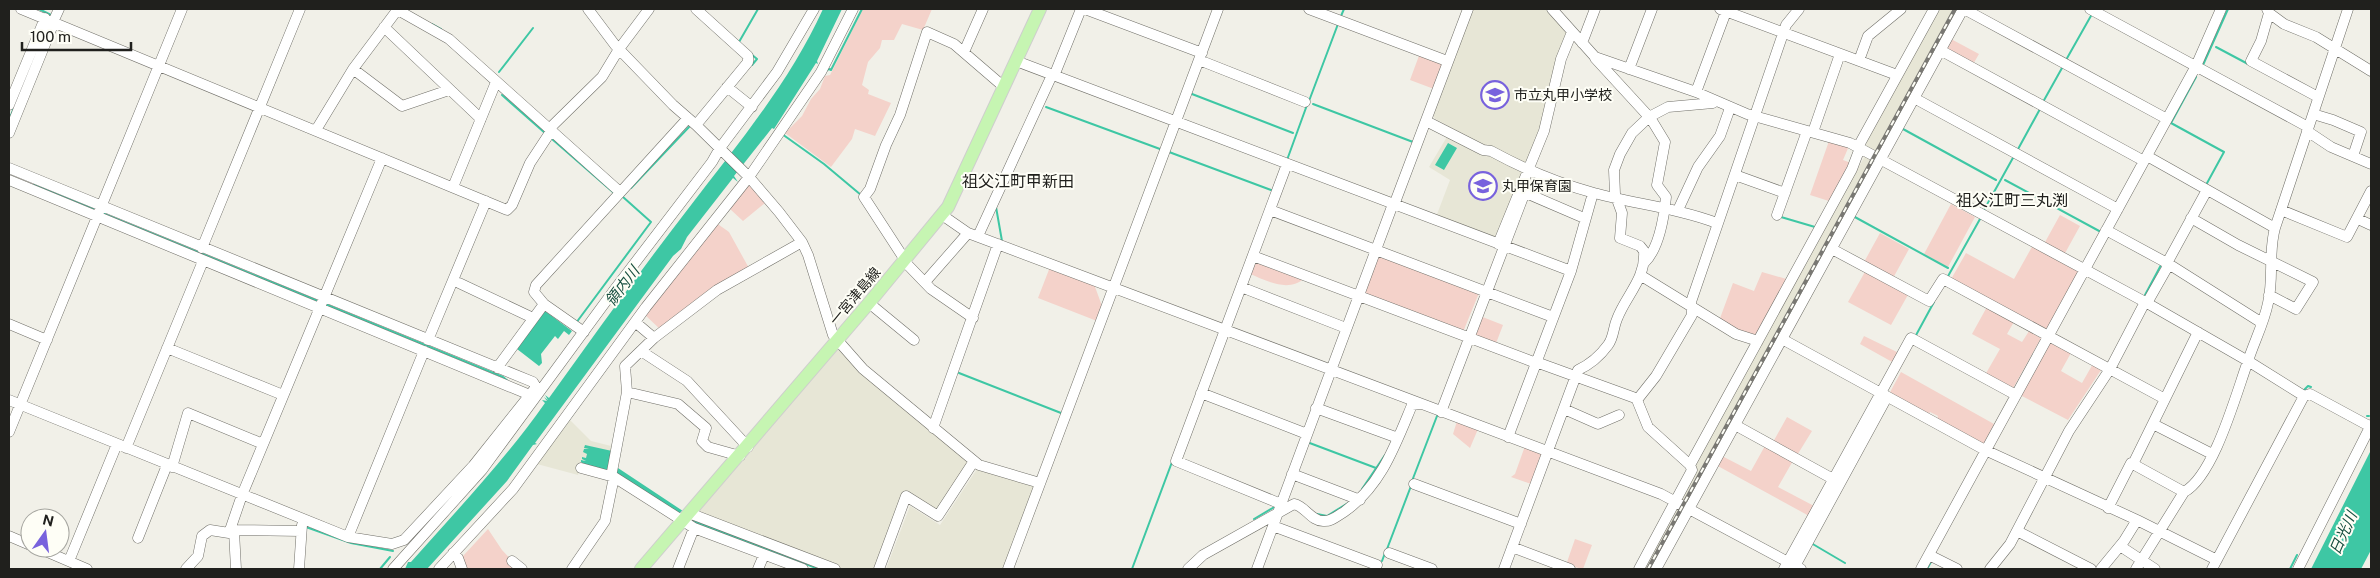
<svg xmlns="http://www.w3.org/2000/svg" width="2380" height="578" font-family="'Public Sans','Noto Sans JP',sans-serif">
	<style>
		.built { fill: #e7e6d6 }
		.green { fill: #f4d2ca }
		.water { fill: #3ec7a4 }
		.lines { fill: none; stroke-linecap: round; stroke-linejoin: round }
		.stream { stroke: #3ec7a4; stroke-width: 2 }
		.minor-casing { stroke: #706f68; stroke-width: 11 }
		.major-casing { stroke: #cececd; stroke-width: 14 }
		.minor { stroke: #fff; stroke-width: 10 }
		.major { stroke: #c6f5b2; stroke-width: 12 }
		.rail-casing { stroke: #797873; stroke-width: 4 }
		.rail { stroke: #fefef6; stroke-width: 2; stroke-dasharray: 5.5; stroke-linecap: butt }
		.labels { text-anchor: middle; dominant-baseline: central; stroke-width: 4; stroke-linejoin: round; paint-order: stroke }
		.poi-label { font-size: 14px; fill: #20201d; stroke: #fefef6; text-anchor: start }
		.street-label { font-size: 14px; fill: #20201d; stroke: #fefef6 }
		.water-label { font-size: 15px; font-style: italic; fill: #164e3f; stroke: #fefef6 }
		.quarter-label { font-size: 16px; fill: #20201d; stroke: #fefef6 }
	</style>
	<rect width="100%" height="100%" fill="#f1f0e8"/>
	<path class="built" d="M1472 9H1547L1567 34 1552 75 1542 129 1529 163 1521 165 1435 119 1433 115Z
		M1939 9H1958L1879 155 1866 148 1867 141Z
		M1448 135 1490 153 1525 172 1498 239 1436 217 1450 180 1429 167Z
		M1866 154 1875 159 1687 504 1679 499 1695 465Z
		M836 348 971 462 937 514 906 495 877 569H841L694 515Z
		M570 420 591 441 615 447 613 453 589 446 585 448 589 449H584L583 452 588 453 586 458 582 457V459L586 460H582L585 463 584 466H581L578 475 537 464Z
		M979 466 1033 483 1034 487 1004 569H886L910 506 940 525Z
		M1676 504 1684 508 1651 569H1641Z"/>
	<path class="green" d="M863 9H932L923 30 902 24 894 40H882L880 48 868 62 862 85 869 90 868 94 891 103 875 136 855 129 852 139 831 167 785 133 802 116 811 99 820 89 825 76 830 75Z
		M1951 39 1979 54 1972 66 1945 51Z
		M1420 53 1440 61 1442 67 1434 89 1410 80Z
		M1829 141 1849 146 1843 160 1851 163 1832 202 1810 195Z
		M749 184 765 203 743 221 730 209Z
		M1951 204 1975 217 1948 267 1924 254Z
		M2060 215 2080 226 2064 255 2044 244Z
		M715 222 729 232 750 270 662 331 643 313Z
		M1880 233 1909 249 1892 280 1863 264Z
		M2033 245 2078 269 2079 274 2047 332 1950 281 1966 253 2014 279Z
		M1377 254 1479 293 1463 332 1363 295Z
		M1253 260 1305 278C1288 293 1267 281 1248 273Z
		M1050 267 1094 284 1102 306 1097 321 1038 298Z
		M1866 270 1909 293 1891 325 1848 302Z
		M1762 272 1790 280 1758 339 1719 321 1733 283 1754 291Z
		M1988 305 2015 320 2007 334 2022 342 2031 328 2036 331 2034 334 2041 338 2012 390 1985 375 2000 349 1972 334Z
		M1480 316 1503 325 1495 346 1472 337Z
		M1864 336 1899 353 1894 363 1860 344Z
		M2050 341 2072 351 2061 371 2082 383 2094 362 2103 367 2068 420 2020 395Z
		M1901 372 1994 424 1983 445 1937 419 1938 416 1930 412 1928 415 1889 394Z
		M1787 417 1812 431 1796 457 1772 444Z
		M1457 421 1478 429 1470 448 1453 434Z
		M1766 444 1794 459 1778 487 1816 507 1811 517 1716 465 1722 456 1751 471Z
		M1525 446 1542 453 1534 485 1511 477 1515 474Z
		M488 529 502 550 520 569H464L463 556Z
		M1575 539 1592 545 1583 569 1566 565Z"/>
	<path class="water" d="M823 9H842L817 61 818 64 816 63 774 129 772 128 734 176 738 182 733 178 687 237 681 249 673 256 535 443 537 444 533 445 507 481 427 569H405L408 562H411C457 510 505 460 545 403L542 400 547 401 544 397 548 400 545 395 549 398C595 334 640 271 688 209 737 145 790 82 823 9Z
		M1448 143 1457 148 1444 170 1435 165Z
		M545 311 572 331 569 335 564 331 558 339 555 336 541 354 542 363 539 366 517 349Z
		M585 445 612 451 611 462 618 468 695 519 829 569H816L694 523 585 465 581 462V460L586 461 582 459V457L586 458 587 454 583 452 584 449H589L584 448Z
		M2371 450V550L2361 569H2311Z"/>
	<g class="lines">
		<path class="stream" d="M39 9 51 15
			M1341 16 1344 9
			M432 24 441 29
			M739 42 758 9
			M2216 47 2248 64
			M751 54 757 59 752 65
			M2066 60 2092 14
			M2203 65 2228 9
			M826 71 829 69 831 70 862 9
			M499 72 533 28
			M2196 77 2171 123 2224 152 2206 185
			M1192 94 1293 133
			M502 95 545 133
			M1309 101 1338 24
			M2043 102 2062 68
			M1313 104 1413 142
			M1046 107 1160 149
			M9 120 33 60
			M1903 129 1996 180
			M782 134 824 164 861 195
			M552 139 614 193
			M2017 151 2040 109
			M1169 152 1271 190
			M1287 160 1307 105
			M2005 180 2101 232
			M34 185 96 210
			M631 188 689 127
			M996 207 1002 241
			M1984 210 2014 156
			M102 213 318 301
			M1853 216 1948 268
			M1781 217 1815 227
			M1947 278 1980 219
			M2145 295 2161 265
			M325 304 503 377 509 382
			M576 323 651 222 623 197
			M1915 337 1934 302
			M959 373 1061 413
			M2303 391 2308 386 2311 387
			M2371 408V407
			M2367 416H2369
			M1307 442 1376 468
			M1412 481 1437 416
			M1362 489 1385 455
			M1317 514 1327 516 1348 503
			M1254 519 1276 506
			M306 527 351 543 393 551
			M1811 543 1845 563
			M1387 549 1411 486
			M1382 561 1385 553
			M380 569 390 557
			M1132 569 1172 462
			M1927 569 1932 560
			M2290 569 2297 555"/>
		<defs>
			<path id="minor" d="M21 9 507 210 512 205 530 163 551 131
				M396 9 449 39 620 192
				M588 9 615 45 673 105 696 125 749 177 779 212 802 242 808 255 833 335 863 369 979 465 1040 483
				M696 9 748 56V62L696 125
				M1085 9 1202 53
				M1309 9 1447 61
				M1552 9 1595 57 1696 92 1747 114 1850 143 2147 303 2248 361 2304 396 2310 394 2371 427
				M1720 9 1897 75
				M1964 9 2167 119
				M2090 9 2308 127
				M2267 9 2269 13 2284 24 2316 37 2371 71
				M2269 13 2261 41 2251 61 2318 97
				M53 22 59 9
				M384 27 481 119
				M1582 43 1595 9
				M1940 50 2144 161
				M964 52 983 9
				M1861 55 1868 36 1901 9
				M1595 58 1651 119 1665 142 1657 185 1666 197C1664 217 1659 249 1644 263
				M1199 60 1305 102
				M1016 61 1571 271
				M353 69 402 106 449 90
				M1629 69 1652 9
				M1054 76 1081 9
				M727 87 752 107
				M1696 92 1727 9
				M1914 98 2118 209
				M9 105 45 18
				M2313 114 2333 120 2361 132 2353 156
				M1426 121 1483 150 1491 151C1524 169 1557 183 1594 193 1635 204 1677 208 1717 223
				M549 129 602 77 619 49 649 9
				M316 130 353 69 398 9
				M2307 131 2331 147 2371 164
				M1813 132 1840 54
				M9 133 54 22
				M1858 147 1934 9
				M2147 156 2275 228
				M9 168 533 382 536 387 473 466 404 540 392 544 348 537 9 400
				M1735 175 1785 193
				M9 180 530 395
				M453 187 496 82
				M1519 190 1584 218
				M1394 205 1468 9
				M1270 210 1553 317
				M1678 210 1698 167 1720 136 1730 108
				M2281 210 2347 237 2371 191
				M942 215 968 233 1661 494 1801 569
				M1777 215 1807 131
				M2191 218 2238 245 2313 282 2296 309 2269 295
				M2358 219 2371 225
				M2106 230 2167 263 2262 323
				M978 236 1052 75
				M1498 244 1544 131 1561 59 1572 32
				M202 248 300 9
				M1830 248 1929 301 1943 279 2165 399
				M1253 256 1536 363
				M905 260 864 197 870 189 886 145 900 115 927 32 954 44 1004 87
				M904 261 931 289 973 318
				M2167 263 2207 190
				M1640 275 1736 334 1758 341
				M925 282 968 233
				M459 283 533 318
				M1241 287 1346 328
				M869 303 914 340
				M2147 303 2168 266
				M544 304 584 332
				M635 322 654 338
				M9 324 47 340
				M1782 339 1985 450 2137 520 2217 560
				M428 340 486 201
				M167 348 283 395
				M641 351 687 381 748 447
				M1536 362 1638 399
				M497 368 544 304 534 292 536 285 688 118
				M627 392 678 404 706 428 702 441 708 447 740 456
				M1201 393 1307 434
				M1316 408 1398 438
				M1564 409 1598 424 1619 415
				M1441 412 1525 192
				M2153 424 2212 454
				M1735 425 1833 479
				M933 428 998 244
				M9 432 182 9
				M1508 437 1571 271 1593 193
				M126 448 203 261
				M2133 464 2198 332
				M1690 465 1852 169 1860 148
				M172 467 188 413 263 444
				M581 468 614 477 694 528 803 569
				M1292 474 1360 500
				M611 477 627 392 625 366 654 338 717 290 802 242
				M1414 484 1521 524
				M1281 504 1176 461 1287 164
				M2108 508 2131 463 2184 492
				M689 513 835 569
				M1273 526 1377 565
				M230 530 301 531
				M234 531 236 569
				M2017 531 2091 569
				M9 536 30 545
				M348 537 424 351
				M138 538 167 465
				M2120 546 2155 569
				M1512 547 1570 569
				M38 548 87 569
				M453 553 458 558 462 569
				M1389 553 1432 569
				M1929 555 1957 569
				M69 561 117 444
				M512 561 522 569
				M1795 566 1887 397
				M186 569 198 556 202 536 210 530 229 533 242 495 382 158
				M299 569 302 525
				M393 569 482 470 615 289 712 162 720 148 777 72 814 9
				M439 569 513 489 646 307 749 177 821 72 853 9
				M572 569 605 521 614 477
				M678 569 694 528
				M758 569 764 555
				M879 569 906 496 938 516 974 461
				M1008 569 1218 9
				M1188 569 1203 555 1294 504C1305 506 1311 521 1323 521 1331 522 1337 516 1344 512 1381 486 1395 446 1412 405L1420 404
				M1257 569 1393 204
				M1504 569 1578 370C1591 364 1600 356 1608 345 1614 337 1613 328 1617 319 1626 295 1646 279 1644 251L1640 246 1620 238 1622 213 1615 194 1614 170 1620 154 1632 133 1649 117 1668 107 1713 103
				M1639 569 1692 470 1690 465 1648 427 1637 400 1656 376 1692 315 1691 302 1786 25 1799 9
				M1656 569 1963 9
				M1784 569 1911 338 2016 395
				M1921 569 2196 66 2221 9
				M1990 569 2010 544 2069 431 2110 369 2145 302
				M2101 569 2124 541 2137 520
				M2136 569 2184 492C2214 476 2236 394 2248 361 2254 342 2264 323 2268 303 2274 278 2268 253 2275 228L2348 9
				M2212 569 2304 396
				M2298 569 2371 425"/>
			<path id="major" d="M641 569 869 303 948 207 1040 9"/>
		</defs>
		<use href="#minor" class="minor-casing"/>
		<use href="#major" class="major-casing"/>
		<use href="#minor" class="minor"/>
		<use href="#major" class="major"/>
		<defs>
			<path id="rail" d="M1648 569 1955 9"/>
		</defs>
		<use href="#rail" class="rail-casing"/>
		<use href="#rail" class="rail"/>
	</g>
	<defs>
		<symbol id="school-ring" viewBox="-11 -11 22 22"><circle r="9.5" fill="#fefef6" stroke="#7862dd" stroke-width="1.5"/><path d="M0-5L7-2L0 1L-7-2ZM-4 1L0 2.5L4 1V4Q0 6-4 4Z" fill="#7862dd"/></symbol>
	</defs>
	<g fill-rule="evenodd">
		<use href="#school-ring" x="1479" y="79" width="32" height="32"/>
		<use href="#school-ring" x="1467" y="170" width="32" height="32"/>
	</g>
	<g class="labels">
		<g class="poi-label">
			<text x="1514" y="95">市立丸甲小学校</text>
			<text x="1502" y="186">丸甲保育園</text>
		</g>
		<g class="street-label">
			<text transform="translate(855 296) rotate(-50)">一宮津島線</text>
		</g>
		<g class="water-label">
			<text transform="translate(622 286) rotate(-53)">領内川</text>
			<text transform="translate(2343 533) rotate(-66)">日光川</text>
		</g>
		<g class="quarter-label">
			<text x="1018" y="181">祖父江町甲新田</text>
			<text x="2012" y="200">祖父江町三丸渕</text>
		</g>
	</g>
	<rect width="2380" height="578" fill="none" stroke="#20201d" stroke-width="20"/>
	<g transform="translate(45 533) rotate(14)"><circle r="24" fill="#fefef6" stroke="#a5a59f"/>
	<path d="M0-4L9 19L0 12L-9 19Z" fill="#7862dd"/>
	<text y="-8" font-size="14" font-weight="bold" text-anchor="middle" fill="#20201d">N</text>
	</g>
	<path d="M22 42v8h109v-8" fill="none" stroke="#20201d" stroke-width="2.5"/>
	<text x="30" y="42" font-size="15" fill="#20201d" stroke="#fefef6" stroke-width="4" paint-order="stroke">100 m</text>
</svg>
